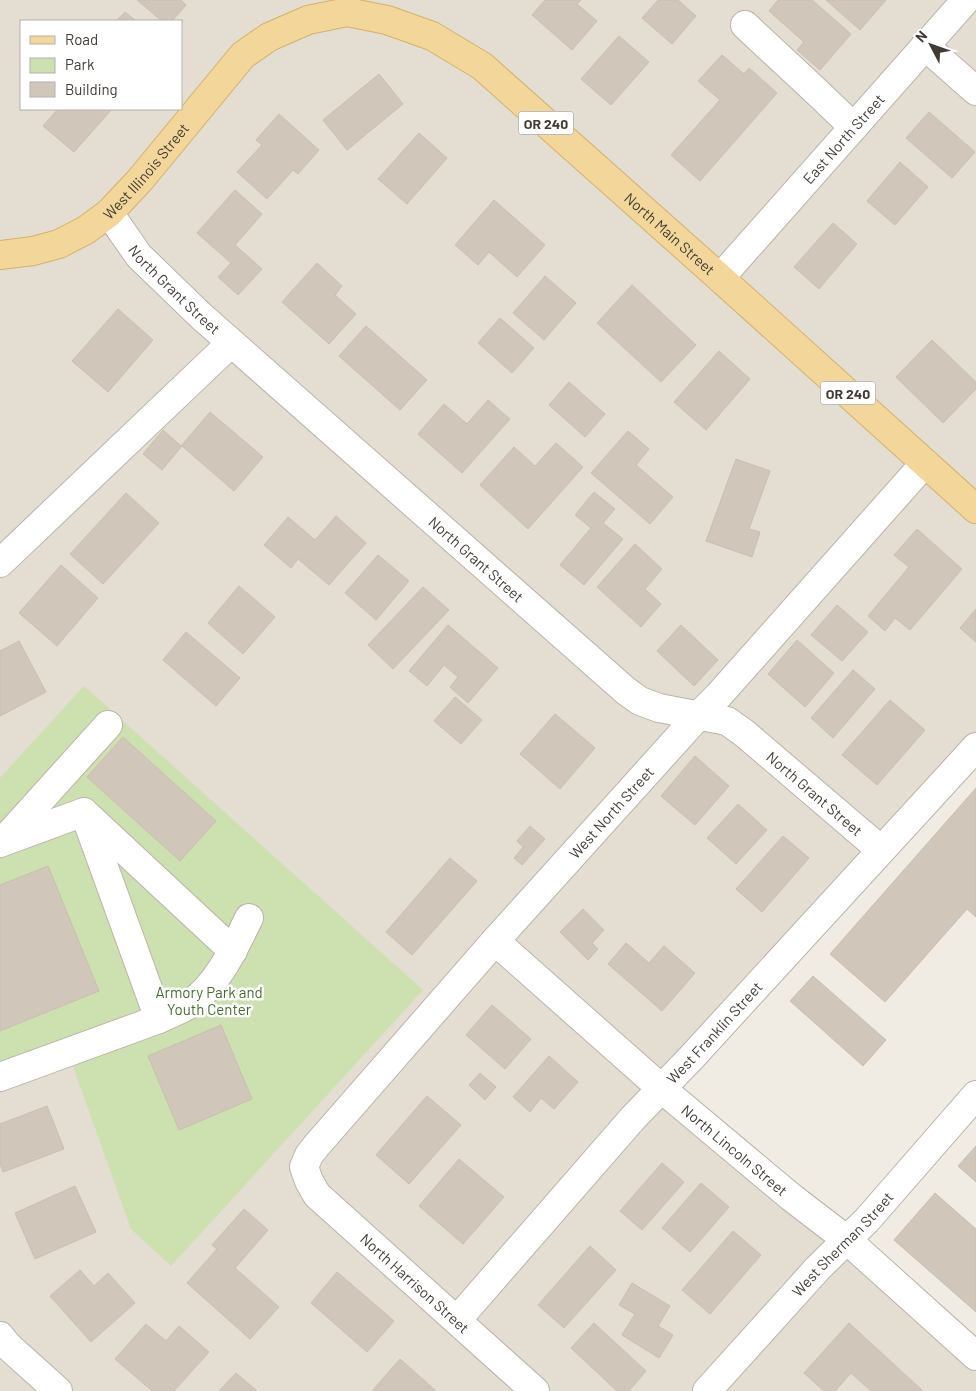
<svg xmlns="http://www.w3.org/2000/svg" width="976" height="1391" font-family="Barlow,sans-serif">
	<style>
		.residential { fill: #e3ddd2; fill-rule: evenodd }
		.green { fill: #cce0b0 }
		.building { fill: #d0c7ba; stroke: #cabeaf }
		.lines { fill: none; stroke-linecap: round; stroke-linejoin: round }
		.minor-casing { stroke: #bab3a8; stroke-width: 30 }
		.major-casing { stroke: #d5b16c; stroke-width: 30 }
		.minor { stroke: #fff; stroke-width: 28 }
		.major { stroke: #f2d69a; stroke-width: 28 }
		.labels { text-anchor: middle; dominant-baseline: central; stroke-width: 5; stroke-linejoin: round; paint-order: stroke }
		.shield { fill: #fff; stroke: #7a7671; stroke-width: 1 }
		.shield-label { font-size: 14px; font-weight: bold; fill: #413b34 }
		.street-label { font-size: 15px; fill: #413b34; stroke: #fff }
		.park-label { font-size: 15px; fill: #486b2f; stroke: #fff }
	</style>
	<rect width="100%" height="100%" fill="#f0ece4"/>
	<path class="residential" d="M0 0H976V748L662 1089 976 1360V1391H0ZM21 21H181V109H21Z"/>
	<path class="green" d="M84 686 423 990 171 1266 131 1229 73 1066 0 1092V778Z"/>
	<path class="building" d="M137 0H181L186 5 172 21H162Z
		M545 0H581L577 4 597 21 572 50 532 15Z
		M658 0H678L696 16 672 44 642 18Z
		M778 0H812L851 34 820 70 797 50 804 42 769 11Z
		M826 0H886L860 30Z
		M125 12 136 21H116Z
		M619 36 649 62 611 105 581 79Z
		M722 55 744 74 749 68 777 93 700 181 671 155 720 100 698 81Z
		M379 74 403 104 347 150 323 120Z
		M58 109H112L74 152 43 126Z
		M929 112 975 152 952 178 906 138Z
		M279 114 319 150 298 174 293 170 267 199 237 172 262 145 256 140Z
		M419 133 447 158 407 204 378 179Z
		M900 162 928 187 895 225 867 201Z
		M235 190 262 214 235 245 262 269 238 295 218 277 231 263 197 233Z
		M494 200 545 245 517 277 489 252 478 265 455 245Z
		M833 223 857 244 819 289 794 267Z
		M317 263 342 286 335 295 356 314 329 344 282 302Z
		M545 276 576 303 544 340 513 313Z
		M632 285 696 345 661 382 597 323Z
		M118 309 153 340 108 392 72 361Z
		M500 318 534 348 512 373 478 343Z
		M366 326 427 380 400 410 339 356Z
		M932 340 976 382V389L943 423 896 377Z
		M719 351 750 379 706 430 674 402Z
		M569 382 605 414 585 437 549 405Z
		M488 400 510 419 462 473 418 434 444 404 467 424Z
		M210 412 263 457 234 491 182 446 162 470 143 454 163 430 181 446Z
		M628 431 649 449 636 465 673 497 650 524 591 473Z
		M556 443 583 467 528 529 480 485 514 447 535 466Z
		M736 459 770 471 749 529 760 532 752 557 706 541Z
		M594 492 615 509 603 523 623 539 584 585 560 565 591 528 575 515Z
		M126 493 159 523 103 584 70 554Z
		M336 516 366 543 329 585 298 559 291 568 264 545 288 517 315 540Z
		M917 529 962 569 910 630 895 618 885 631 868 616 909 567 894 555Z
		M635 544 662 569 645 589 661 604 641 627 597 587Z
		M378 555 409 581 376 620 345 593Z
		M61 565 98 598 57 646 19 613Z
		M239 586 275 617 243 654 208 623Z
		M423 587 449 610 393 669 368 645Z
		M837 605 868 632 842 661 811 635Z
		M976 609V642L960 628Z
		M448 625 498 668 468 703 450 687 458 677 444 665 427 686 409 671Z
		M681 625 718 660 694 686 657 651Z
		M186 632 240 678 216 706 163 660Z
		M797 640 834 673 805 707 768 674Z
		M19 641 46 692 0 716V651Z
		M853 670 875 689 833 738 811 718Z
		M455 697 482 720 461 744 434 721Z
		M890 700 925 730 877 785 842 755Z
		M555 714 595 748 560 789 520 754Z
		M123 737 216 821 180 861 87 777Z
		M695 756 729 786 695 825 661 796Z
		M976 788V917L967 909 885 1002 830 954Z
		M738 804 767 830 736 864 707 838Z
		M530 826 545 839 522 865 514 858 523 847 517 841Z
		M783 836 809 858 762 912 736 889Z
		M450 858 477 881 412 955 386 932Z
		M48 866 99 991 0 1031V885Z
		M583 909 604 930 592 943 598 949 588 960 560 932Z
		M626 943 649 963 664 946 695 973 662 1011 608 964Z
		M813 976 886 1040 863 1066 790 1001Z
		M492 1005 531 1039 505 1069 466 1035Z
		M221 1025 252 1099 179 1130 148 1056Z
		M549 1056 578 1082 554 1109 541 1098 530 1112 513 1097Z
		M480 1073 496 1087 485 1100 469 1085Z
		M427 1096 461 1125 409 1184 376 1155Z
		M47 1106 64 1149 3 1172 0 1164V1124Z
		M976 1146V1182L958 1166Z
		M459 1159 504 1197 463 1244 419 1206Z
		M662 1163 684 1182 642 1230 620 1211Z
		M701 1183 729 1207 690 1252 662 1228Z
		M75 1186 96 1232 35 1259 15 1213Z
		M935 1193 976 1229V1312L894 1240Z
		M244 1209 268 1230 235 1268 279 1307 250 1339 187 1283 217 1249 212 1245Z
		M733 1231 761 1255 710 1314 682 1290Z
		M590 1246 616 1270 564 1328 538 1305Z
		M80 1270 94 1286 108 1273 135 1303 91 1342 50 1296Z
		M337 1272 394 1321 367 1352 311 1303Z
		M632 1283 670 1306 658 1326 673 1335 659 1358 622 1335 635 1314 619 1305Z
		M594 1323 646 1371 629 1391H617L571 1348Z
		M849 1323 923 1391H871L851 1373 835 1391H824L804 1373Z
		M146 1324 166 1341 179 1326 209 1352 174 1391H152L115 1359Z
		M400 1359 436 1391H372Z
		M236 1373 257 1391H219Z"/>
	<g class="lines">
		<defs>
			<g id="minor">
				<path d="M745 25C781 59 818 92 853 127"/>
				<path d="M925 46 976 91"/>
				<path id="s1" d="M109 213 139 256 200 315 626 691 640 701 659 708 727 721 744 733 881 850"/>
				<path id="s2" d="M720 278 966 0"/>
				<path d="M0 563 231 343"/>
				<path d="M88 816 233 951"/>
				<path d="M5 839 108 725"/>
				<path d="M0 843 84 812 159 1019 0 1077"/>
				<path id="s3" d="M495 941 662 1089 791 1197 847 1240 976 1356"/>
				<path d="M159 1019C169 1014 181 1010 190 1004 219 983 234 948 249 918"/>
				<path id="s4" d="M457 1320 633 1118 691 1058 976 747"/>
				<path d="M0 1336 8 1346 58 1391"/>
				<path id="s5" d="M535 1391 317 1195 309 1181 304 1167 309 1155 317 1145 495 941 698 716 719 695 925 463"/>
				<path id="s6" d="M707 1391 818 1268 867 1220 976 1095"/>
			</g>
			<g id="major">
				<path id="s7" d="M0 255 33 251 59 244 86 230 109 213 140 180 243 55 269 37 308 20 347 12 387 20 432 36 482 66 720 278 976 509"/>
			</g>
		</defs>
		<use href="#minor" class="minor-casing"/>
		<use href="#major" class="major-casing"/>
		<use href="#minor" class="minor"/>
		<use href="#major" class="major"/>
	</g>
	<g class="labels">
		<g class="shield">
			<rect x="518.5" y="111.5" width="55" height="23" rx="4"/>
			<rect x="820.5" y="381.5" width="55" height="23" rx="4"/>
		</g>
		<g class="shield-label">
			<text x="546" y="123">OR 240</text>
			<text x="848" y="393">OR 240</text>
		</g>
		<g class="street-label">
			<text stroke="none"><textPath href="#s2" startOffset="186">East North Street</textPath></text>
			<text stroke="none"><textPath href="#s7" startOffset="175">West Illinois Street</textPath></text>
			<text stroke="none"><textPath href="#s7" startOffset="839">North Main Street</textPath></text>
			<text stroke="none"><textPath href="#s1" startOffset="101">North Grant Street</textPath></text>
			<text stroke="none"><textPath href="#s1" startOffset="506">North Grant Street</textPath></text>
			<text stroke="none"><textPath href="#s1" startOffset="926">North Grant Street</textPath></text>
			<text stroke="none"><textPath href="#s5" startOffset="794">West North Street</textPath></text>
			<text stroke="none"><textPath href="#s4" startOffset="386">West Franklin Street</textPath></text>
			<text stroke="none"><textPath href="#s3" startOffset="318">North Lincoln Street</textPath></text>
			<text stroke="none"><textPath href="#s6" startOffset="200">West Sherman Street</textPath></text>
			<text transform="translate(415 1283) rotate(42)">North Harrison Street</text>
		</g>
		<g class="park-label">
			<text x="209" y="992">Armory Park and<tspan x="209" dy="17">Youth Center</tspan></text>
		</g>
	</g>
	<rect x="20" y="20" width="162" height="90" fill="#ffffff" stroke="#b3b1ae"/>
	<rect x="30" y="36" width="25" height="8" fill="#f2d69a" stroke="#b3b1ae"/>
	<text x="65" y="45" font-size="15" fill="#413b34">Road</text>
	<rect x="30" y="58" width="25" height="15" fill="#cce0b0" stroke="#b3b1ae"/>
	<text x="65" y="70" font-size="15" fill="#413b34">Park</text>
	<rect x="30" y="82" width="25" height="15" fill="#d0c7ba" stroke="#b3b1ae"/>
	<text x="65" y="95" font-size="15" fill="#413b34">Building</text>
	<g transform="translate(931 45) rotate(311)" stroke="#ffffff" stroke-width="4" paint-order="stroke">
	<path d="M0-4L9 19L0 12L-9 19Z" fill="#413b34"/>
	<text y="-8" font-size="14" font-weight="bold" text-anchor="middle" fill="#413b34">N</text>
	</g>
</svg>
